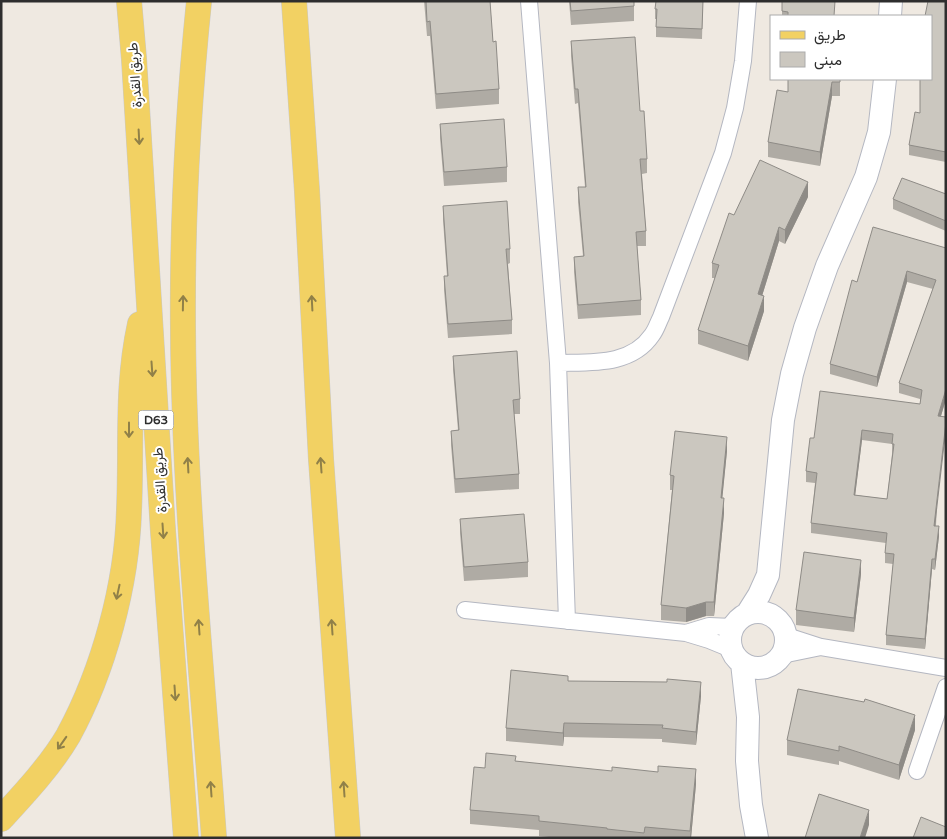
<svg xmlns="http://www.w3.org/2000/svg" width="947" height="839" font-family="'Varela Round',Vazirmatn,sans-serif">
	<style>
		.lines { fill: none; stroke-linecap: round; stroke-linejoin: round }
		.street-casing { stroke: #b4b7c1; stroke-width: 18 }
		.secondary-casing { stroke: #b4b7c1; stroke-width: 24 }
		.primary-casing { stroke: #c9c9c9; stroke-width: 26 }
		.street { stroke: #fff; stroke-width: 16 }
		.secondary { stroke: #fff; stroke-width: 22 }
		.primary { stroke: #f2d163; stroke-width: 25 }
		.wall { fill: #afaba4; fill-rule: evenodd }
		.shaded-wall { fill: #8e8b86 }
		.building { fill: #cbc7bf; stroke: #8e8b86; fill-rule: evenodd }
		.oneway { stroke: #908048 }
		.labels { text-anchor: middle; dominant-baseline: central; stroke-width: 4; stroke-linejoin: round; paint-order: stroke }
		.shield { fill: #fff; stroke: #6d6d6d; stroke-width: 1 }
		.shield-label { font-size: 12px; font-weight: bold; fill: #2e2e2e }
		.street-label { font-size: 14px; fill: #2e2e2e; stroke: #fff }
	</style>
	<rect width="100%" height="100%" fill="#efe9e1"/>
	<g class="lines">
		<defs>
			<path id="street" d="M529 1 558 363 567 621
				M558 363C591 362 631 366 652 335 656 330 658 323 661 317L723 153 735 108 743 61 748 1
				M465 610 686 633 709 640 731 649
				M686 633 709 626 733 627
				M787 636 821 647 946 668
				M782 655 821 647
				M917 771 946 687"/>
			<path id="secondary" d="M890 16 891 1
				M730 640a28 28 0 1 1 56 0a28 28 0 1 1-56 0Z
				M747 614 759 595 768 575 783 420 792 374 805 328 827 266 866 177 879 132 885 79
				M742 663 748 717 747 761 751 805 757 838"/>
			<path id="primary" d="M129 1 134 59 163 531 186 838
				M199 1C188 110 182 220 183 329 184 499 202 669 214 838
				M294 1 307 191 321 459 348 838
				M1 819C24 794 51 765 68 736 104 670 127 584 129 510 132 446 126 388 140 324"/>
		</defs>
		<use href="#street" class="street-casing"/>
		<use href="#secondary" class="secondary-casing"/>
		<use href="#primary" class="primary-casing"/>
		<use href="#street" class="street"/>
		<use href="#secondary" class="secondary"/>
		<use href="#primary" class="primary"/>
	</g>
	<path class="wall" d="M424 1H490L493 42 499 89V104L436 109 430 36H427Z
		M569 1H634V21L571 25Z
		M703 1 702 39 656 37V19H655V9Z
		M782 1 835 16H782Z
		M946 1V162L909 155V145L920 113Z
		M571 41 640 111 647 159V173L642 174 646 231V246H637L641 300V315L578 319 574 272V257L583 256 578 202V187H585L578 103 575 104 571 56Z
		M840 79V96H832L820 166 768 157V142L788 92Z
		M440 124 507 167V182L444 186 440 138Z
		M946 194V231L893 209V199Z
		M808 197 785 244 779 241 762 296 764 311 748 361 698 344V330L715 278H712V263L734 215Z
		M443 206 510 249V263L508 264 512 320V334L448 338 444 290V276H447L443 220Z
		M946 248V399L941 416 936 526 939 536 935 570 932 569 925 649 886 645V635L893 564 885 563V553L886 543 811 533V523L815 483 806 482V471L814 438 920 404V399L899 393V383L933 289 907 282 877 387 830 374V364L857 282ZM862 440 892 444V454L887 499 855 495Z
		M453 356 520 399V414H514L519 474V489L455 493 451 445V431L458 430 453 370Z
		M727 451 722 498 724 513 714 616H706L686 622 661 620V605L672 490H670V475Z
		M460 519 528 562V577L464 581 460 533Z
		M861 574 854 632 796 625V610Z
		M568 681 701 696 696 745 662 742V739L564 737 563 746 506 741V728Z
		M915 730 899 780 839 761V765L787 755V740Z
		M516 761 696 784 691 838H559L539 836V830L470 824V810L485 768Z"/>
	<path class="shaded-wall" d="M832 82V96L820 166V152Z
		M808 182V197L785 244V230Z
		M779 227V241L758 309V294Z
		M907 271V282L877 387V377Z
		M764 296V311L748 361V346Z
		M946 389V399L938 426V416Z
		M946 422V432L934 536V526Z
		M862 430V440L854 505V495Z
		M727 437V451L721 512V498Z
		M724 498V513L714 616V602Z
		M939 526V536L935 570V559Z
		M932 559V569L925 649V639Z
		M861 560V574L854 632V618Z
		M706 602V616L686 622V608Z
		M701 682V696L696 745V732Z
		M915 715V730L899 780V765Z
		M564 723V737L563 746V733Z
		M696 769V784L691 838H690Z
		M869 810V825L865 838H860Z"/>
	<path class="building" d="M426 1H490L493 42 496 41 499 89 436 94 430 21 427 22Z
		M570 1H634V6L571 11Z
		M656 1H703L702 29 656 27 657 9H655Z
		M782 1H835L834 16H788V12L782 11Z
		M928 1H946V152L909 145 915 112 920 113V79H931V16H925Z
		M635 37 640 111H644L647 159H640L646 231 636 232 641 300 578 305 574 257 584 256 578 187H586L578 89H575L571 41Z
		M788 79H840V82H832L820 152 768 142 777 90 788 92Z
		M504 119 507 167 444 172 440 124Z
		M760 160 808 182 785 230 779 227 758 294 764 296 748 346 698 330 719 265 712 263 729 213 734 215Z
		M902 178 946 194V221L893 199Z
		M507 201 510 249H506L512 320 448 324 444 276H448L443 206Z
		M873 227 946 248V389L938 416 946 417V422L934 526H939L935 559H932L925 639 886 635 894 554 885 553 887 533 811 523 817 473 806 471 810 438H814L820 391 920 404 922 390 899 383 936 280 907 271 877 377 830 364 852 280 857 282ZM862 430 893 434 892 444H894L887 499 854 495Z
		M517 351 520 399 513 400 519 474 455 479 451 431 459 430 453 356Z
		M675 431 727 437 721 498H724L714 602H706L686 608 661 605 674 476 670 475Z
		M524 514 528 562 464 567 460 519Z
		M804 552 861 560 854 618 796 610Z
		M511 670 568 676V681L667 682V679L701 682 696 732 662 728 663 725 564 723 563 733 506 728Z
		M798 689 864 702 865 699 915 715 899 765 839 746V751L787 740Z
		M486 753 516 756 515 761 612 771V767L658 772V766L696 769 690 831 645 827 644 833 607 829V828L539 821V816L470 810 474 767 485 768Z
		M819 794 869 810 860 838H805Z
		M921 817 946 827V838H913Z"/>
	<defs><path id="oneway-shaft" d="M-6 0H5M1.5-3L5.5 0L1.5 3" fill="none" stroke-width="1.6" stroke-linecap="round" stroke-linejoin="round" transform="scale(1.25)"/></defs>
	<g class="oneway">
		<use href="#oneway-shaft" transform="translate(139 137) rotate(87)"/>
		<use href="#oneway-shaft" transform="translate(183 303) rotate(-89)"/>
		<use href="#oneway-shaft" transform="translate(312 303) rotate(-93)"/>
		<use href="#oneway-shaft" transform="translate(152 369) rotate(86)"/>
		<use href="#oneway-shaft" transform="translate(129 430) rotate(90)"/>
		<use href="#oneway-shaft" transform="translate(188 465) rotate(-93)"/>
		<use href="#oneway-shaft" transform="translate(321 465) rotate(-94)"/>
		<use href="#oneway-shaft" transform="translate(163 531) rotate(86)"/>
		<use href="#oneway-shaft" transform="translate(118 592) rotate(102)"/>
		<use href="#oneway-shaft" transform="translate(199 627) rotate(-94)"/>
		<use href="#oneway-shaft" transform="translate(332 627) rotate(-94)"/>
		<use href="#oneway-shaft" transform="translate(175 693) rotate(86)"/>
		<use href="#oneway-shaft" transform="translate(62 743) rotate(125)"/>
		<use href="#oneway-shaft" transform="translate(211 789) rotate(-94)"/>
		<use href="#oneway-shaft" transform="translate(344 789) rotate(-94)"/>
	</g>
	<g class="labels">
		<rect class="shield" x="138.5" y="410.5" width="35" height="19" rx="4"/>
		<g class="shield-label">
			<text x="156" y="420">D63</text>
		</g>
		<g class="street-label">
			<text transform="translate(135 75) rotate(-94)">طريق القدرة</text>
			<text transform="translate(160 480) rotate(-94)">طريق القدرة</text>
		</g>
	</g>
	<rect width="947" height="839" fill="none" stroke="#2e2e2e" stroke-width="5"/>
	<rect x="770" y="15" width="162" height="65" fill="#ffffff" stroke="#ababab"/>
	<rect x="780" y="31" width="25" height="8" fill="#f2d163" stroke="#ababab"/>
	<text x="814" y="40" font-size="15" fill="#2e2e2e">طريق</text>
	<rect x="780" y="52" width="25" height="15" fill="#cbc7bf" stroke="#ababab"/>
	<text x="814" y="65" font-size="15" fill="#2e2e2e">مبنى</text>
</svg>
